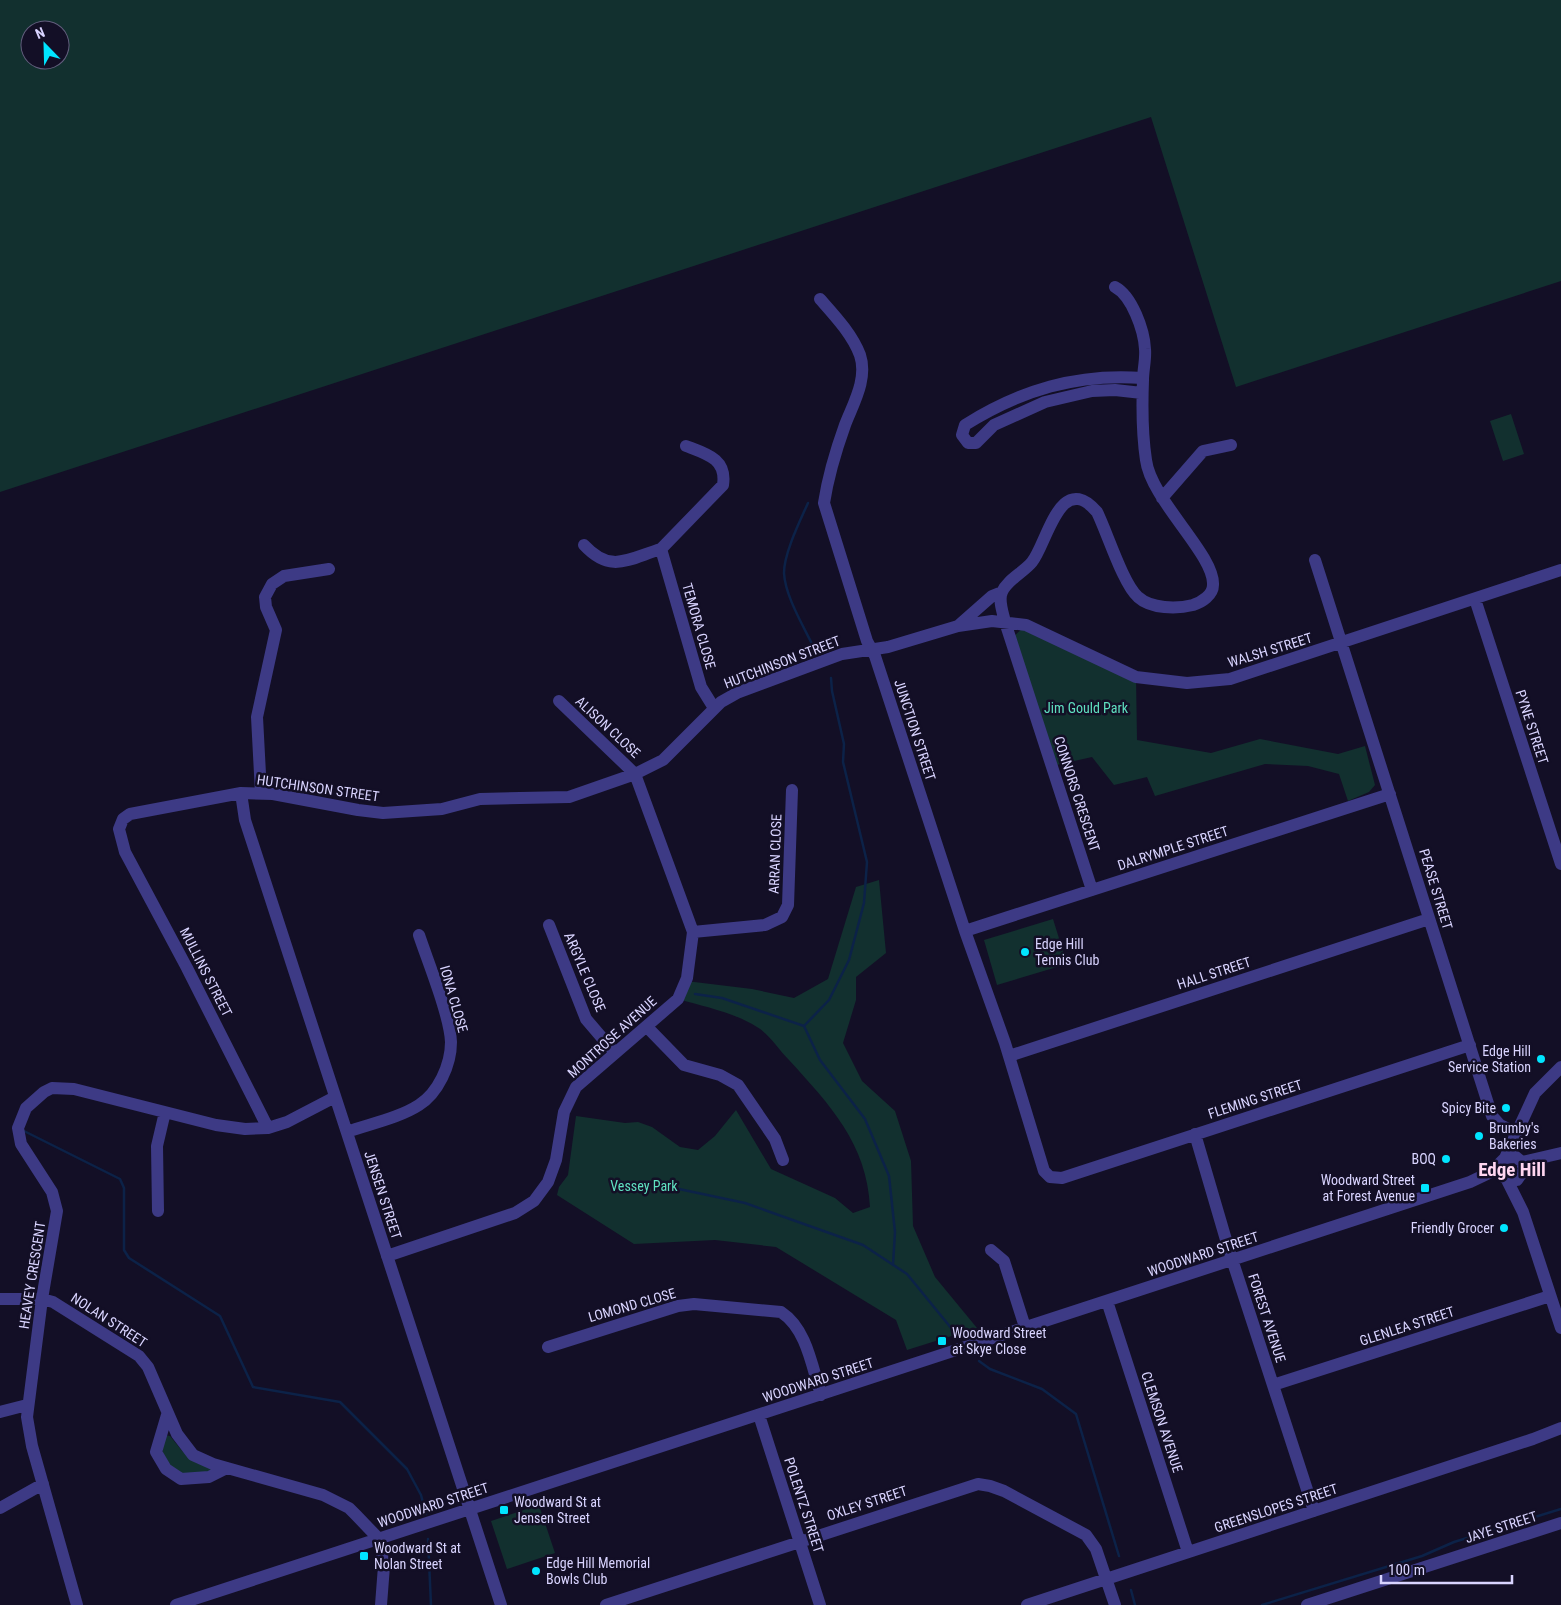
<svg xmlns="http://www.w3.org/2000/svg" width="1561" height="1605" font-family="'Roboto Condensed',sans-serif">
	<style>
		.green { fill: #12302f; fill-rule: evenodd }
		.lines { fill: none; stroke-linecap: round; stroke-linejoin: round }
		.stream { stroke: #0c2248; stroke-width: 2.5 }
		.minor { stroke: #3d3a85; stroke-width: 12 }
		.poi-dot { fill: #00e5ff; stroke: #130f26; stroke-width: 2 }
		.labels { text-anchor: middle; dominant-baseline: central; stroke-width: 5; stroke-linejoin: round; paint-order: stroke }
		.street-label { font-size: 14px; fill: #d9d4ff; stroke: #130f26 }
		.park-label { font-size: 14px; fill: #5fe0c0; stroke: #130f26 }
		.poi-label { font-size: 14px; fill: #d9d4ff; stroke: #130f26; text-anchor: start }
		.district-label { font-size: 19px; font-weight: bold; fill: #ffd6f0; stroke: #130f26 }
	</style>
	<rect width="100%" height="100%" fill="#130f26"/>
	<path class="green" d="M0 0H1561V281L1236 387 1151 117 0 492ZM30 30H60V60H30Z
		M1511 414 1524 454 1503 461 1490 421Z
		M1026 625 1136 677 1137 740 1211 753 1260 739 1338 754 1365 746 1375 785 1369 792 1348 801 1339 774 1308 766 1265 764 1155 796 1147 777 1114 785 1092 757 1052 766 1011 639Z
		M879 880 886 953 856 977V1000L843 1043 862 1081 895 1111 911 1161 913 1226 935 1277 977 1328 907 1350 896 1320 776 1247 715 1240 634 1244 557 1195 559 1187 568 1175 576 1116 625 1123 638 1122 652 1127 680 1147 698 1150 715 1136 736 1110 771 1169 835 1198 853 1213 870 1207C867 1144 830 1105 789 1060 779 1050 769 1034 757 1027 733 1012 705 1007 678 999L686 981 752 989 794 998 828 979 856 887Z
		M1053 919 1067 964 997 985 984 940Z
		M164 1435 170 1436 183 1452 213 1467 210 1472 181 1475 165 1464 160 1438Z
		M539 1505 555 1553 507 1569 491 1521Z"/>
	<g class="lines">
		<path class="stream" d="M808 503C800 521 784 553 784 573 785 596 804 627 814 648
			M695 994 722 998 804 1026 820 1060 865 1119 889 1176 895 1232 893 1265
			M804 1026 829 1000 849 960 864 903 867 862 843 762 844 744 832 691 831 678
			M24 1131 120 1179 124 1188V1250L129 1258 220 1316 253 1387 340 1402 407 1469 421 1495 426 1514
			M646 1182 745 1203 863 1245 907 1274 956 1334
			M979 1361 990 1369 1042 1389 1076 1414 1119 1556
			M428 1539 431 1605
			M1131 1590 1135 1605
			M1262 1605 1422 1556 1454 1542 1561 1509"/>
		<path class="minor" d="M820 299C835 316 852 334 860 355 868 379 853 404 845 425 836 450 828 477 824 503L867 641 875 656 965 931 1005 1043 1044 1171 1050 1177 1062 1178 1470 1045
			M1142 393 1115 390 1092 391 1045 402 994 425 976 443H968L962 435 965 425C1021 390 1077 373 1143 378
			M1162 498 1203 451 1231 445
			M584 545C611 574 628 559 661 549L701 687 714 708
			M661 549 723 485C727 459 707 454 686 446
			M1315 560 1492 1116 1500 1125 1515 1132
			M1475 599 1561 864
			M958 626 992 596 1002 592
			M241 793 245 820 501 1605
			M261 793 257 717 276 630 266 607 265 597 272 584 284 576 329 569
			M1092 890 1005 622C1003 613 998 600 1002 592 1007 580 1024 572 1032 562 1047 544 1060 469 1097 512 1107 532 1123 584 1138 597 1151 609 1177 609 1193 605 1202 602 1213 595 1213 585 1215 555 1151 500 1146 460 1142 434 1142 406 1143 380 1143 370 1146 359 1145 349 1144 330 1132 296 1115 287
			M549 925 586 1019 615 1053
			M965 931 1390 794
			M693 932 765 925 782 917 788 905 792 790
			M647 1027 684 1065 720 1075 738 1085 775 1139 783 1160
			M1009 1056 1429 919
			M268 1128 187 968 125 852 119 829 123 819 130 814 241 793 273 794 358 810 383 813 442 809 480 799 569 797 635 774 663 760 721 702 737 693 842 654 888 647 958 626 992 621 1026 625 1136 677 1187 683 1230 679 1561 570
			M347 1132C369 1124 399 1118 419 1105 438 1093 451 1065 451 1042 450 1016 428 962 419 935
			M1195 1134 1229 1250 1314 1511
			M1522 1162 1561 1153
			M1502 1176 1508 1180H1517L1524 1170 1522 1162 1516 1157 1505 1158
			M1507 1180 1523 1212 1561 1328
			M158 1211 157 1146 165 1112
			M991 1250 1004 1261 1025 1327
			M387 1256 515 1213 534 1201 548 1182 556 1160 564 1112 576 1087 678 999 687 978 693 932 635 774 559 701
			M0 1299H42L53 1302 139 1356 148 1367 177 1434 193 1455 213 1464 323 1495 349 1508 356 1515 379 1539 384 1566 381 1605
			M1107 1301 1188 1552
			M548 1347 678 1306 694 1304 781 1312C807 1329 812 1367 821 1395
			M1273 1385 1550 1296
			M0 1412 27 1405
			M167 1415 156 1452 166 1469 181 1479 209 1477 227 1468
			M759 1415 820 1605
			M0 1508 43 1484
			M77 1605 32 1446 27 1417 42 1299 57 1211 52 1192 21 1144 18 1128 26 1108 44 1092 52 1088 74 1089 216 1125 245 1129 268 1128 287 1122 335 1097
			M176 1605 1470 1182 1491 1172 1505 1158 1535 1093 1561 1067
			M606 1605 978 1484 990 1486 1004 1491 1086 1535 1096 1549 1115 1605
			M1027 1605 1533 1439 1561 1428
			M1307 1605 1561 1523"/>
	</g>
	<g class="poi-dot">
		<circle cx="1025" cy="952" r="5"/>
		<circle cx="1541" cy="1059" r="5"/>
		<circle cx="1506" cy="1108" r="5"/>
		<circle cx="1479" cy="1136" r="5"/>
		<circle cx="1446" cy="1159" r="5"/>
		<rect x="1420" y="1183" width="10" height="10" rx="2.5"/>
		<circle cx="1504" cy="1228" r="5"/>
		<rect x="937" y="1336" width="10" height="10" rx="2.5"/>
		<rect x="499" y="1505" width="10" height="10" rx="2.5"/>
		<rect x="359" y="1551" width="10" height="10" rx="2.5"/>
		<circle cx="536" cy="1571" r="5"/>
	</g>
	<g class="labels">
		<g class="street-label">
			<text transform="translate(699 626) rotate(74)">TEMORA CLOSE</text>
			<text transform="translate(1270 650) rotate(-17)">WALSH STREET</text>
			<text transform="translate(782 662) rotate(-21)">HUTCHINSON STREET</text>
			<text transform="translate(608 727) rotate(43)">ALISON CLOSE</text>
			<text transform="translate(1532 727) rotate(72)">PYNE STREET</text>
			<text transform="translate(915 730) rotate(72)">JUNCTION STREET</text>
			<text transform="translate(318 788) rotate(8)">HUTCHINSON STREET</text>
			<text transform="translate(1077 794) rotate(72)">CONNORS CRESCENT</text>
			<text transform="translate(1173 848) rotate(-18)">DALRYMPLE STREET</text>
			<text transform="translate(775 854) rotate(-88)">ARRAN CLOSE</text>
			<text transform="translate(1436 889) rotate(73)">PEASE STREET</text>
			<text transform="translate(206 972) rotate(63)">MULLINS STREET</text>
			<text transform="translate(585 972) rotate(67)">ARGYLE CLOSE</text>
			<text transform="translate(1214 973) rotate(-18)">HALL STREET</text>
			<text transform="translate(454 999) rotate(74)">IONA CLOSE</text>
			<text transform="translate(612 1037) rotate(-42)">MONTROSE AVENUE</text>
			<text transform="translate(1255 1099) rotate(-18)">FLEMING STREET</text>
			<text transform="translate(383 1195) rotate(72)">JENSEN STREET</text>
			<text transform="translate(1203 1254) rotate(-18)">WOODWARD STREET</text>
			<text transform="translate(32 1275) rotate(-81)">HEAVEY CRESCENT</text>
			<text transform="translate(632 1305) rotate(-16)">LOMOND CLOSE</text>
			<text transform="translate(1267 1318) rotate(72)">FOREST AVENUE</text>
			<text transform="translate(109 1320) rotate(33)">NOLAN STREET</text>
			<text transform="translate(1407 1326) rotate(-18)">GLENLEA STREET</text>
			<text transform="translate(818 1380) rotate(-18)">WOODWARD STREET</text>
			<text transform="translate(1162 1422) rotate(72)">CLEMSON AVENUE</text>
			<text transform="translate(867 1503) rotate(-18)">OXLEY STREET</text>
			<text transform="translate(433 1505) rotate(-18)">WOODWARD STREET</text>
			<text transform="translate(804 1505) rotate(72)">POLENTZ STREET</text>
			<text transform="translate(1276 1508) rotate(-18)">GREENSLOPES STREET</text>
			<text transform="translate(1501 1527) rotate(-18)">JAYE STREET</text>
		</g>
		<g class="park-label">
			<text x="1086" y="708">Jim Gould Park</text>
			<text x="644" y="1186">Vessey Park</text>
		</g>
		<g class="poi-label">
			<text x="1035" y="944">Edge Hill<tspan x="1035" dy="16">Tennis Club</tspan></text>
			<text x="1531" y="1051" text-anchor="end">Edge Hill<tspan x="1531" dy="16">Service Station</tspan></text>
			<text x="1496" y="1108" text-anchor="end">Spicy Bite</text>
			<text x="1489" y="1128">Brumby's<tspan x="1489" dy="16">Bakeries</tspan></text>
			<text x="1436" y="1159" text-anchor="end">BOQ</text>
			<text x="1415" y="1180" text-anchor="end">Woodward Street<tspan x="1415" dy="16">at Forest Avenue</tspan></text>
			<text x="1494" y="1228" text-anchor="end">Friendly Grocer</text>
			<text x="952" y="1333">Woodward Street<tspan x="952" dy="16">at Skye Close</tspan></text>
			<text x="514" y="1502">Woodward St at<tspan x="514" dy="16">Jensen Street</tspan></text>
			<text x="374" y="1548">Woodward St at<tspan x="374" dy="16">Nolan Street</tspan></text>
			<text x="546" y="1563">Edge Hill Memorial<tspan x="546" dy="16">Bowls Club</tspan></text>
		</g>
		<g class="district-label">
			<text x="1512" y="1169">Edge Hill</text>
		</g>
	</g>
	<g transform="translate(45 45) rotate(337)"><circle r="24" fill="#130f26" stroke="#625e7d"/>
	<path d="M0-4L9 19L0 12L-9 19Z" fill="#00e5ff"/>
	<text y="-8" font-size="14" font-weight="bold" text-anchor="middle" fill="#d9d4ff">N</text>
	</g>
	<path d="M1381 1575v8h131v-8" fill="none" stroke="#d9d4ff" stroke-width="2.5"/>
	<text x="1388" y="1575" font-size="15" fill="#d9d4ff" stroke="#130f26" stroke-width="4" paint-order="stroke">100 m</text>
</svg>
